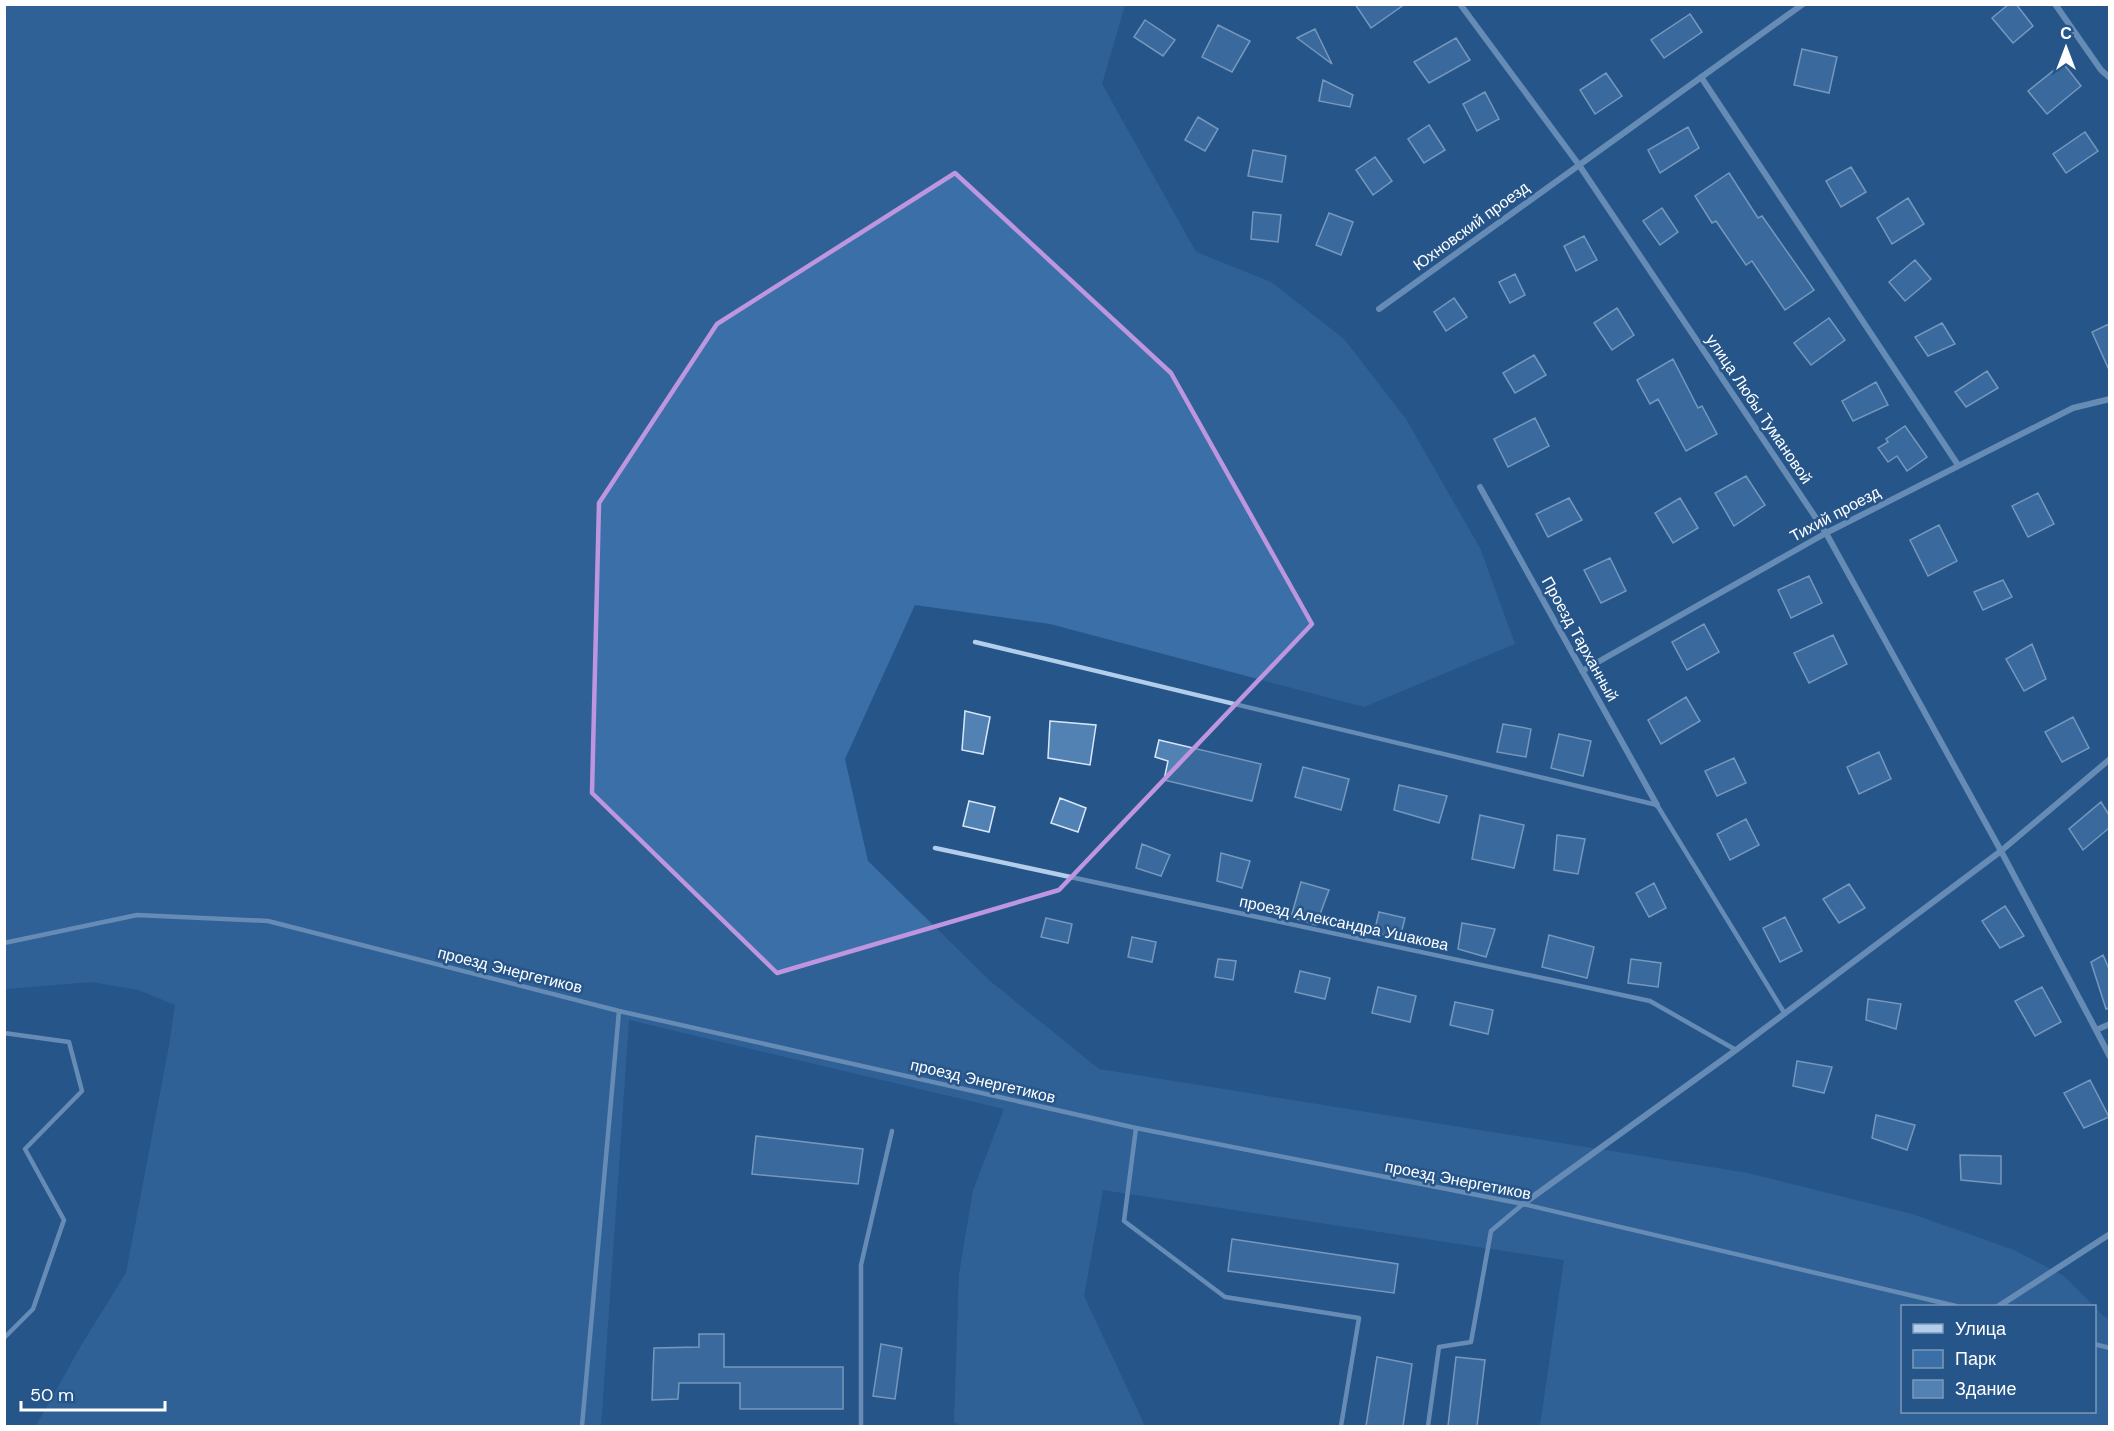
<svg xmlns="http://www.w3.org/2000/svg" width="2114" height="1431" font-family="'DM Sans',sans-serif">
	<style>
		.green { fill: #3a6fa7 }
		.building { fill: #5281b3; stroke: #d8e7f8; stroke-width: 1.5 }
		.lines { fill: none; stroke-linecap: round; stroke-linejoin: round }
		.lane { stroke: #b3ceea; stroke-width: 4.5 }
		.street { stroke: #b3ceea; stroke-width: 6 }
		.marked { fill: none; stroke: #bd96df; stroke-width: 4.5; stroke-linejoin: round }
		.labels { text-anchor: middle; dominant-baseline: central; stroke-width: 5; stroke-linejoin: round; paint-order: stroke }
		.street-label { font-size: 16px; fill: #fff; stroke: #26558a }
	</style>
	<rect width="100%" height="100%" fill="#26558a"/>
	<path class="green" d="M4 5H1125L1102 84 1196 252 1271 282 1344 339 1406 419 1480 548 1515 644 1364 707 1050 624 915 605 845 759 868 861 990 981 1099 1069 1748 1173 1912 1214 2014 1250 2064 1276 2094 1306H1902V1412H2094L2095 1307 2103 1316 2109 1319V1426H1540L1564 1260 1103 1190 1084 1296 1145 1426H961L954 1422 959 1274 973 1191 1004 1109 629 1020 601 1426H36L82 1344 126 1273 169 1046 175 1005 139 990 92 982 5 989Z"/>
	<path class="building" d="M1355 4H1405L1371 28Z
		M2009 4H2016L2033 26 2013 43 1992 18Z
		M1690 14 1702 32 1664 58 1651 40Z
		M1145 20 1175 40 1163 56 1134 37Z
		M1218 25 1250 41 1232 72 1202 57Z
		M1315 29 1332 64 1297 38Z
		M1456 38 1470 60 1429 83 1414 62Z
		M1802 49 1837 57 1829 93 1794 85Z
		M2063 63 2081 86 2047 114 2028 91Z
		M1606 73 1622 96 1595 114 1580 90Z
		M1323 80 1353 95 1350 107 1319 101Z
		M1485 92 1499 119 1477 131 1463 104Z
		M1198 117 1218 129 1205 151 1185 140Z
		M1429 125 1445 150 1424 163 1408 139Z
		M1688 127 1699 148 1660 173 1648 150Z
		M2085 132 2098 151 2066 173 2053 154Z
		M1253 150 1286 156 1282 182 1248 176Z
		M1375 157 1392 181 1373 195 1356 170Z
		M1851 167 1866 192 1841 207 1826 181Z
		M1729 173 1758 218 1762 216 1814 290 1785 310 1752 261 1746 265 1716 221 1712 223 1695 196Z
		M1908 198 1924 224 1892 244 1877 218Z
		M1662 208 1678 232 1660 245 1643 221Z
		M1253 212 1281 215 1278 242 1251 239Z
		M1329 213 1353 222 1341 255 1316 245Z
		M1584 236 1597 260 1576 271 1564 246Z
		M1915 260 1931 279 1905 301 1889 282Z
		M1515 274 1525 295 1510 303 1499 282Z
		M1454 298 1467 317 1446 331 1434 312Z
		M1617 308 1634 335 1612 350 1594 323Z
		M1829 318 1845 340 1811 365 1794 343Z
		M1942 323 1955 344 1928 356 1915 337Z
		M2109 324V370L2092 332Z
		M1534 355 1546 375 1515 393 1503 373Z
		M1673 359 1698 408 1702 406 1717 434 1686 451 1658 399 1650 404 1637 380Z
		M1987 371 1998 388 1966 407 1955 392Z
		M1876 382 1888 405 1853 421 1842 401Z
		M1535 418 1549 446 1508 467 1494 439Z
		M1905 426 1927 457 1907 471 1897 456 1888 462 1878 448 1888 442 1886 439Z
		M1746 476 1765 505 1734 526 1715 493Z
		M2038 493 2054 524 2028 537 2012 506Z
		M1569 498 1582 520 1548 537 1536 514Z
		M1680 498 1698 528 1673 543 1655 513Z
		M1939 525 1957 561 1928 576 1910 540Z
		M1610 558 1626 591 1601 603 1584 570Z
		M1809 576 1822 603 1791 618 1778 590Z
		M2003 580 2012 597 1983 610 1974 592Z
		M1704 624 1719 652 1687 670 1672 642Z
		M1833 635 1847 664 1809 683 1794 653Z
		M2032 644 2046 679 2024 691 2006 659Z
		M1686 697 1700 721 1661 744 1648 720Z
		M965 711 990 717 983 754 962 750Z
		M2073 717 2089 748 2062 762 2045 732Z
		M1050 721 1096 725 1090 765 1048 758Z
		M1503 724 1531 729 1526 757 1497 752Z
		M1559 734 1591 741 1583 776 1551 768Z
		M1159 740 1261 764 1252 801 1164 780 1168 761 1155 757Z
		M1879 752 1891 779 1859 794 1847 767Z
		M1734 758 1746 783 1717 796 1705 771Z
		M1303 767 1349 779 1341 810 1295 797Z
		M1399 785 1447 796 1439 823 1394 810Z
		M1060 798 1086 808 1078 832 1051 823Z
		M969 801 995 807 989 832 963 826Z
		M2101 802 2109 815V828L2083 850 2069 829Z
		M1480 815 1524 825 1514 868 1472 859Z
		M1746 819 1759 845 1730 860 1717 834Z
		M1557 835 1585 839 1578 874 1554 870Z
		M1142 844 1170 855 1161 876 1136 868Z
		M1221 853 1250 861 1242 888 1217 881Z
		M1301 882 1329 890 1316 925 1291 917Z
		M1654 883 1666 908 1649 917 1636 893Z
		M1849 884 1865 908 1839 923 1823 899Z
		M2005 906 2024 936 2000 948 1982 921Z
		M1379 912 1405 918 1400 938 1374 933Z
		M1785 917 1802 951 1780 962 1763 928Z
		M1046 918 1072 924 1068 943 1041 937Z
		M1462 923 1495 929 1486 957 1458 949Z
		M1549 935 1594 947 1587 978 1542 967Z
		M1132 937 1156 942 1152 962 1128 957Z
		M2103 955 2109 969V1008L2106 1009 2091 962Z
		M1218 959 1236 961 1233 980 1215 977Z
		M1631 959 1661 963 1658 987 1628 983Z
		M1300 971 1330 978 1325 999 1295 992Z
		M1378 987 1416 996 1410 1022 1372 1013Z
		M2042 987 2061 1022 2035 1036 2015 1001Z
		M1868 999 1901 1004 1896 1029 1866 1020Z
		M1455 1002 1493 1010 1488 1034 1450 1025Z
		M1797 1061 1832 1067 1824 1093 1793 1086Z
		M2090 1080 2109 1117 2084 1128 2064 1093Z
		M1876 1115 1915 1125 1907 1150 1872 1138Z
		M756 1136 863 1149 858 1184 752 1174Z
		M1960 1155 2001 1156V1184L1961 1180Z
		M1232 1239 1398 1264 1394 1293 1228 1271Z
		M699 1334H724V1367H843V1409H740V1383H679L678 1399 652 1400 654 1348 699 1347Z
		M881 1344 902 1348 895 1399 873 1396Z
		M1377 1357 1412 1364 1403 1426H1366Z
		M1456 1357 1485 1360 1477 1426H1448Z"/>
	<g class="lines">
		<path class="lane" d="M975 642 1657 805 1785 1014
			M935 848 1650 1001 1736 1050
			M4 943 137 915 268 921 619 1011 1136 1128 1523 1204 1956 1306
			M4 1033 69 1042 82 1091 25 1149 64 1220 33 1309 4 1338
			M1136 1128 1124 1221 1225 1297 1359 1318 1341 1426
			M2094 1344 2110 1348
			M582 1426 619 1011
			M861 1426V1265L892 1131
			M1428 1426 1439 1347 1471 1342 1491 1231 1523 1204"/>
		<path class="street" d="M1460 4 1579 165 1826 533 2001 851 2096 1030
			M2055 4 2101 70 2110 78
			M1701 77 1958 465
			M1379 309 1803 4
			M1480 487 1657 805
			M1582 671 1826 533 2073 408 2110 399
			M2110 1024 2096 1030 2110 1057
			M1523 1204 1736 1050 2001 851 2110 759
			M1999 1306 2110 1234"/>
	</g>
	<path d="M0 0H2114V1431H0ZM955 173 1171 373 1312 624 1059 890 777 973 592 793 599 503 717 324Z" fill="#26558a" fill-opacity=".55" fill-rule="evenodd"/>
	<path class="marked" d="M955 173 1171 373 1312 624 1059 890 777 973 592 793 599 503 717 324Z"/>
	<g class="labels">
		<g class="street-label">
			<text transform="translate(1471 226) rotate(-36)">Юхновский проезд</text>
			<text transform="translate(1759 409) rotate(56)">улица Любы Тумановой</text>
			<text transform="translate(1835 514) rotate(-28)">Тихий проезд</text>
			<text transform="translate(1580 639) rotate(61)">Проезд Тарханный</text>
			<text transform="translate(1344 923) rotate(12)">проезд Александра Ушакова</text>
			<text transform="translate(510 970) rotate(14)">проезд Энергетиков</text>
			<text transform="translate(983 1081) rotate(13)">проезд Энергетиков</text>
			<text transform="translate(1458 1180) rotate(11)">проезд Энергетиков</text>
		</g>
	</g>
	<rect width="2114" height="1431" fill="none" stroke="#ffffff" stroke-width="12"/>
	<rect x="1901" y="1305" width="195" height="108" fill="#26558a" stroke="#7d99b9" stroke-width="1.5"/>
	<rect x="1913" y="1324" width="30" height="9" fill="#b3ceea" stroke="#7d99b9" stroke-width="1.5"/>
	<text x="1955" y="1335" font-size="18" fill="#ffffff">Улица</text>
	<rect x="1913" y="1350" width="30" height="18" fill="#3a6fa7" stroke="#7d99b9" stroke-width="1.5"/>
	<text x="1955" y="1365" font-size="18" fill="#ffffff">Парк</text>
	<rect x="1913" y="1380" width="30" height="18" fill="#5281b3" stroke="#7d99b9" stroke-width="1.5"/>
	<text x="1955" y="1395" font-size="18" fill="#ffffff">Здание</text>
	<g transform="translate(2066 48)" stroke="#26558a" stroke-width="4.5" paint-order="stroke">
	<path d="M0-4.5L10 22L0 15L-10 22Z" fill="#ffffff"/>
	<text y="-9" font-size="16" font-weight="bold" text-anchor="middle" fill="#ffffff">С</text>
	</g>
	<path d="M21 1401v9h144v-9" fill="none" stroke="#ffffff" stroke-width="3"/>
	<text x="30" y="1401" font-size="18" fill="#ffffff" stroke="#26558a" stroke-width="4.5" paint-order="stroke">50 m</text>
</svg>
